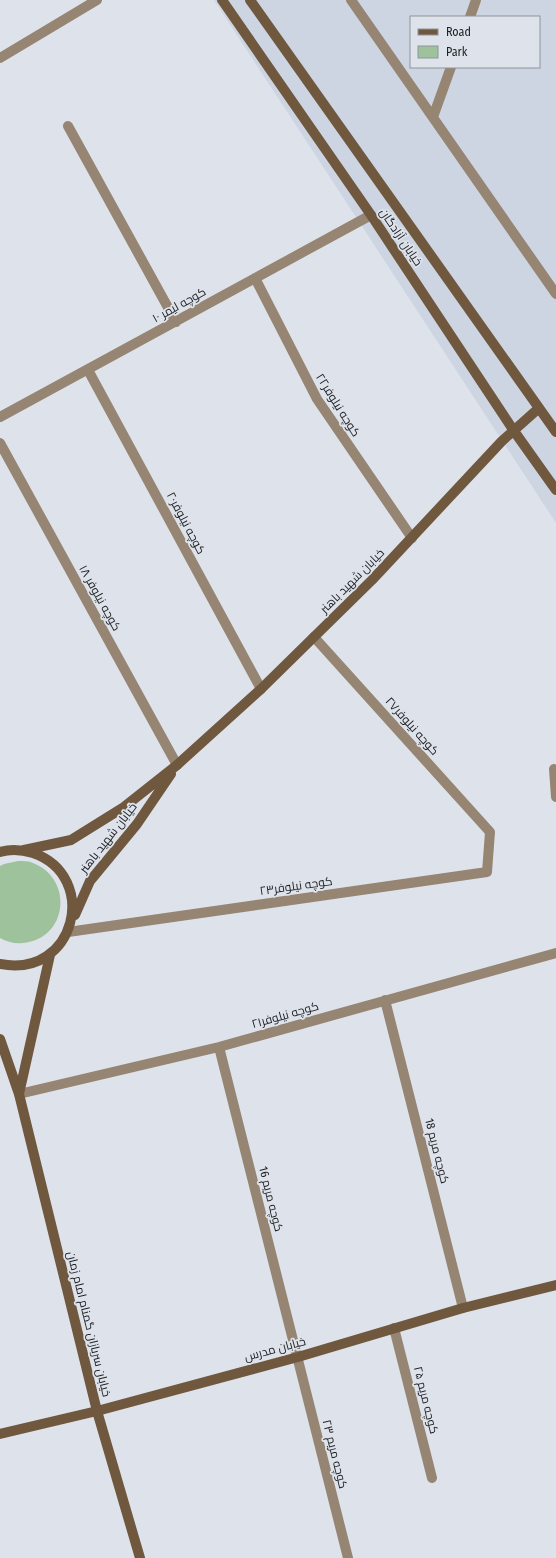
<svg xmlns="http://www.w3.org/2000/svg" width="556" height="1558" font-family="'Fira Sans Condensed',Cairo,sans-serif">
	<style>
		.built { fill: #cdd5e3; fill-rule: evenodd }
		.green { fill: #9ec39c }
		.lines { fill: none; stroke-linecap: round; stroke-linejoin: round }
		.lane { stroke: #968573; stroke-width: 10 }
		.street { stroke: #968573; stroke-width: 10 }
		.secondary { stroke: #70583f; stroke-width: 10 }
		.labels { text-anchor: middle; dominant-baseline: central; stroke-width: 3.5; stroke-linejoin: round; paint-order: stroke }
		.street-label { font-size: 12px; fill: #1c1d20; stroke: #dee3eb }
	</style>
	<rect width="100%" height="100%" fill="#dee3eb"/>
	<path class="built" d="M214 0H556V523ZM411 17H539V67H411Z"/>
	<path class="green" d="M18 861C23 861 29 861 33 863 74 879 68 939 23 943 15 944 7 942 0 938V866L4 864Z"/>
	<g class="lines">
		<path class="lane" d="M351 0 556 294
			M470 17 476 0
			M433 117 451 67"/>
		<path class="street" d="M0 58 97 0
			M68 126 176 322
			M255 278 317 399 412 538
			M88 370 261 689
			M0 417 371 215
			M0 443 177 765
			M554 769 556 797
			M68 932 487 872 490 832 314 637
			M385 1000 463 1308
			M219 1047 348 1558
			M19 1094 219 1047 556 953
			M394 1328 432 1478"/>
		<path class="secondary" d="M222 0 371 215 514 431 556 490
			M250 0 556 432
			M24 850 71 840 124 807 177 765 261 689 372 580 502 441 539 408
			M0 852C10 849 23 850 33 853 100 876 76 979 0 964
			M75 915 90 881 137 824 171 774
			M0 1039 19 1094 97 1411 140 1558
			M19 1094 50 955
			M0 1434 97 1411 298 1357 463 1308 556 1285"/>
	</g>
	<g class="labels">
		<g class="street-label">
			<text transform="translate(401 237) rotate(56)">خیابان آزادگان</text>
			<text transform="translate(179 305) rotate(-29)">کوچه لیمر ۱۰</text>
			<text transform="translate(338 405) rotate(58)">کوچه نیلوفر۲۲</text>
			<text transform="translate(186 523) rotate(62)">کوچه نیلوفر۲۰</text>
			<text transform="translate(352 581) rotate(-45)">خیابان شهید باهنر</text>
			<text transform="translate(100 598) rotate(61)">کوچه نیلوفر ۱۸</text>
			<text transform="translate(412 726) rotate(48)">کوچه نیلوفر۲۷</text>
			<text transform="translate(108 838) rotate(-52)">خیابان شهید باهنر</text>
			<text transform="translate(296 886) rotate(-8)">کوچه نیلوفر۲۳</text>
			<text transform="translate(285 1015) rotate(-16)">کوچه نیلوفر۲۱</text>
			<text transform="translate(437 1151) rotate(76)">کوچه مریم 18</text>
			<text transform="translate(271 1199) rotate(76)">کوچه مریم 16</text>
			<text transform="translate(89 1324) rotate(76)">خیابان سربازان گمنام امام زمان</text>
			<text transform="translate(275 1349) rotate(-15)">خیابان مدرس</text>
			<text transform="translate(426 1400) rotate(76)">کوچه مریم ۲۵</text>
			<text transform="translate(335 1454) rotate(76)">کوچه مریم ۲۳</text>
		</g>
	</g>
	<rect x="410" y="16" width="130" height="52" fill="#dee3eb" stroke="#90949a"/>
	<rect x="418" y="29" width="20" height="6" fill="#70583f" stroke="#90949a"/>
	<text x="446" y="36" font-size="12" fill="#1c1d20">Road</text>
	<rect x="418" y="46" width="20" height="12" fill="#9ec39c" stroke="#90949a"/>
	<text x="446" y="56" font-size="12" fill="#1c1d20">Park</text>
</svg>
